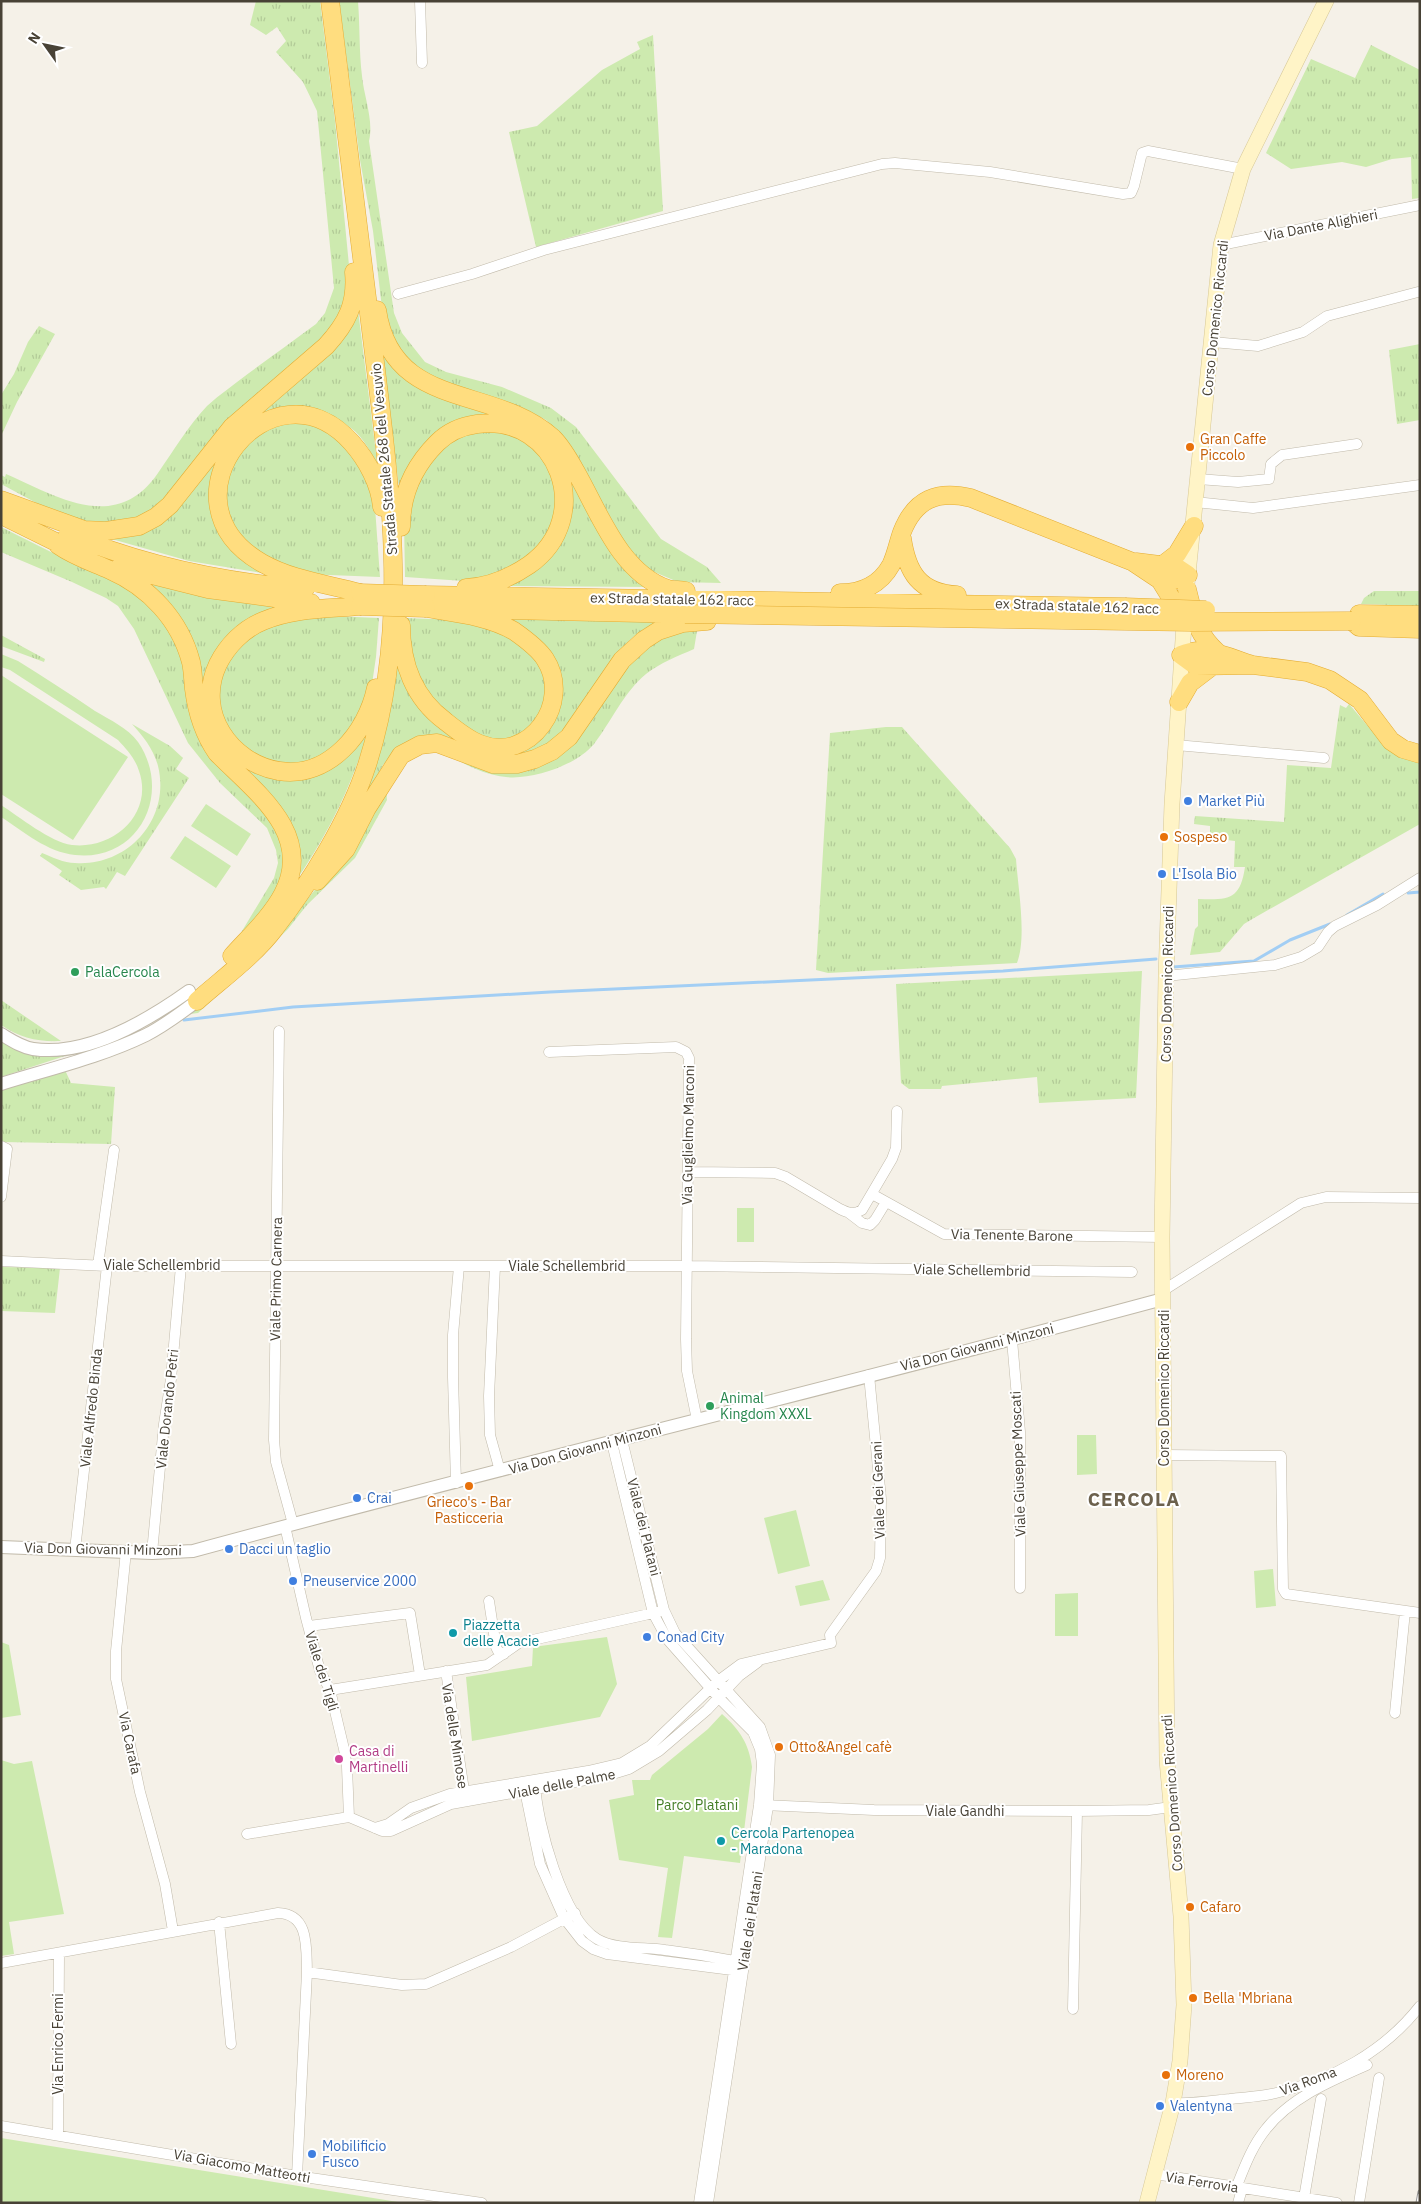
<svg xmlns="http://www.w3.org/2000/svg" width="1421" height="2204" font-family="'IBM Plex Sans',sans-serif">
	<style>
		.grass { fill: url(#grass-tufts) }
		.park { fill: #cdeaaf }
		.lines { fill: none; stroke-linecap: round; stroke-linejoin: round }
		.stream { stroke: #a2cef4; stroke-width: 3 }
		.minor-casing { stroke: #c1baaa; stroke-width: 11 }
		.tertiary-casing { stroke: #c1baaa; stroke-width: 14 }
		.secondary-casing { stroke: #d7c896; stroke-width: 16 }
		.trunk-casing { stroke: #e4ac32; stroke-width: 19 }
		.minor { stroke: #fff; stroke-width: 10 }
		.tertiary { stroke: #fff; stroke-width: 12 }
		.secondary { stroke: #fff4c7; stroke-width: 15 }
		.trunk { stroke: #ffdd7f; stroke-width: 18 }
		.rail-casing { stroke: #979797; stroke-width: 5 }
		.rail { stroke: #fff; stroke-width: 3; stroke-dasharray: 9; stroke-linecap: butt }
		.trunk-bridge-casing { stroke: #e4ac32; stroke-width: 19; stroke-linecap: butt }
		.trunk-bridge { stroke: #ffdd7f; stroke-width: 18 }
		.food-dot { fill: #e8710a; stroke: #fff; stroke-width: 2 }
		.shop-dot { fill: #3f7fe0; stroke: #fff; stroke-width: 2 }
		.leisure-dot { fill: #2e9e5b; stroke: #fff; stroke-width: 2 }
		.culture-dot { fill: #0f9aa8; stroke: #fff; stroke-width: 2 }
		.hotel-dot { fill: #d1479c; stroke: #fff; stroke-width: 2 }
		.labels { text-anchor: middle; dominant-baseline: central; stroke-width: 4; stroke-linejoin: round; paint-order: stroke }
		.street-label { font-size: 14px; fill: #484236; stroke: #fff }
		.food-label { font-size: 14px; fill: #c56008; stroke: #fff; text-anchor: start }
		.shop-label { font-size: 14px; fill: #366cbe; stroke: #fff; text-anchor: start }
		.leisure-label { font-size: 14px; fill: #27864d; stroke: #fff; text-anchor: start }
		.culture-label { font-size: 14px; fill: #0d838f; stroke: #fff; text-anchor: start }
		.hotel-label { font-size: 14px; fill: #b23c85; stroke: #fff; text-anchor: start }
		.park-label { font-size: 14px; fill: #437d26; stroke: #fff }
		.district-label { font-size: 19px; font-weight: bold; letter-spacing: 1px; fill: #6c614d; stroke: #fff }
	</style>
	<defs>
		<pattern id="grass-tufts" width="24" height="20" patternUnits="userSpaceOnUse" patternTransform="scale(1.25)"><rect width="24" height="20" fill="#cdeaaf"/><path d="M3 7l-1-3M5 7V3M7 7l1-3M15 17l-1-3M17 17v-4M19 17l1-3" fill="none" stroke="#b2ca97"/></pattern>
	</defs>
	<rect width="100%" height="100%" fill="#f5f1e8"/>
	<path class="grass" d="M256 1H320L335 121 351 286 336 321 320 340 225 422 167 498 151 513 133 520 111 524 83 523 57 514 1 484V475L5 477 6 474C58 497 116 534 158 473 174 450 188 426 207 406 220 394 235 384 249 373 271 357 294 340 316 324L325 313 334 288 317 111 303 82 276 52 286 41 277 27 266 35 250 25Z
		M339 1H358C360 26 359 51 362 76 364 97 374 121 369 141L394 313 402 333 425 362 446 372 502 387 551 408 576 427 661 539 707 567 721 583 678 582 652 571 640 561 626 545 568 442 546 420 523 408 439 380 422 372 399 351 383 317 373 231 360 160Z
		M653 35 663 211 536 247 509 132 537 126 602 70 640 49 637 42Z
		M1371 45 1420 70V198L1412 199 1411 157 1392 159 1366 167 1342 162 1291 169 1266 153 1311 59 1355 78Z
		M358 310 378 469C361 424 339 416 294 409L217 468 210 494 215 518 268 574 189 561 108 538 195 482Z
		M39 326 55 334 17 402 1 436V395L14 374 28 342Z
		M1420 344V420L1397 424 1389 350Z
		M381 347 398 368 430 391 495 411 529 423 540 430 559 451 615 550 634 571 651 583V587L497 586C525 579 548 563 561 537 569 519 571 500 568 481 558 431 502 404 455 423 428 434 409 460 401 487H399Z
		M280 423H310L346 443 374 493 380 577 304 574 255 553 229 521 225 480 244 443Z
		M481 428 522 437 550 467 558 507 542 545 509 569 482 577 464 581 405 577 404 522 415 481 443 445Z
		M1 527 51 552 98 571 144 598 171 631 184 664 275 824 286 861 276 896 239 936 274 878 278 863 276 850 267 828 220 783 188 743 134 629 118 606 106 598 72 582 1 552Z
		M143 581 278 607 247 619 219 648 220 741 289 777 370 724C354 782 329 833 295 882L299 862 214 742 199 675Z
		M1374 591H1420V606L1361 604 1364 598Z
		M308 615 379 618 376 657 371 691 365 708 336 749 299 765 259 759 229 733 218 703 220 672 252 632Z
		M497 616 660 620C648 627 636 633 626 644 593 681 577 743 521 756 506 759 494 754 479 753 452 750 423 751 395 751L383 765 357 814 397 658 442 726 515 748 560 686Z
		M405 618 460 620 483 625 507 635 539 661 548 691 537 721 519 735 504 740 481 737 441 711 413 669Z
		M698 625 694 649C678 656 660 663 646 674 624 692 611 722 594 744 577 765 532 780 506 777 488 775 471 768 456 759L540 763 629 660 653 638Z
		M1 635 45 659 44 662 1 646Z
		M1349 704 1372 731 1375 730 1420 760V824L1254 918 1244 924 1220 952 1190 955 1195 929 1198 926V899C1229 900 1240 900 1245 867H1234L1235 841 1210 838V826L1194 824 1195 816 1284 822 1287 765 1331 768 1340 705 1346 708Z
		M132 724 170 746 183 758 176 769 189 778 125 876 117 872 106 889 104 887 81 890 59 875 62 871 40 856 42 853C52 857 64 863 75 863 128 867 171 819 158 766 154 750 143 736 132 724Z
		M886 727H902L1010 848 1016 859C1018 888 1027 937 1017 963L828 973 816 970 830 733Z
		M422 752C417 754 411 757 407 761 398 770 385 789 387 800L355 858 307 905 288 929 250 966 198 1013 190 1014 282 930 323 880 394 767Z
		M1142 971 1136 1098 1039 1103 1037 1077 942 1086 941 1089H909L901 1083 896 984Z
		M1 1000 61 1041C38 1042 20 1038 1 1025Z
		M1 1041 83 1050 1 1077Z
		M65 1070 71 1083 115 1087 111 1144 1 1142V1090Z
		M1 1267 60 1268 55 1313 1 1311Z"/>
	<path class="park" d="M1 654 18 661C44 677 70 694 95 711 110 720 128 728 138 742 173 793 139 862 75 855 47 852 24 832 1 817V805C20 817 50 842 72 845 113 850 154 814 139 771 135 758 127 750 118 740L10 670 1 667Z
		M1 675 128 757 73 840 1 794Z
		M206 804 251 834 237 856 191 826Z
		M185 836 231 866 216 888 170 858Z
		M737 1208H754V1242H737Z
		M1077 1435H1096L1097 1474 1077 1475Z
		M796 1510 810 1566 778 1574 764 1518Z
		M1273 1569 1276 1606 1256 1608 1254 1571Z
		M823 1580 830 1600 800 1606 795 1586Z
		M1078 1593V1636H1055V1594Z
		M607 1637 617 1684 600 1717 472 1741 466 1677 532 1666 533 1647Z
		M1 1642 9 1645 21 1715 1 1718Z
		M722 1714C740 1730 749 1744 752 1767L740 1863 684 1856 672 1938 658 1937 668 1868 619 1860 609 1800 634 1795 632 1780H650L652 1775 708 1729Z
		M1 1760 14 1764 32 1761 64 1914 9 1922 14 1954 1 1956Z
		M1 2138 404 2203H1Z"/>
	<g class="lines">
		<path class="stream" d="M1408 893 1420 892
			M1347 915 1383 894
			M1173 967 1254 961 1290 940 1330 924
			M184 1020 293 1007 550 992 1003 971 1156 959"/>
		<defs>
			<path id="minor" d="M420 1 422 63
				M1221 245 1420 205
				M398 294 472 274 544 250 882 164 895 163 990 172 1123 194 1131 193 1134 186 1142 153 1148 151 1243 169
				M1212 342 1258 346 1303 332 1327 316 1418 292
				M1198 479 1238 482 1269 479 1271 464 1282 455 1357 444
				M1195 502 1253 508 1420 485
				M1176 745 1324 758
				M1166 976 1275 965 1301 957 1318 947 1328 932 1335 926 1377 905 1420 878
				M279 1031 274 1440 276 1462 293 1524
				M549 1052 676 1047 686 1052 689 1058 686 1339 687 1371 697 1420
				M1 1146 7 1149 1 1197
				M688 1172 775 1173 786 1177 840 1209C848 1213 853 1215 862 1210L892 1159 896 1148 897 1111
				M872 1194 944 1234 1162 1237
				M849 1213 862 1223 870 1225 875 1220 886 1202
				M1 1261 107 1266H687L1132 1272
				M98 1265 114 1150
				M495 1266 489 1396 490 1435 500 1471
				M1164 1290 1301 1203 1326 1197 1420 1198
				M1012 1340 1020 1432V1588
				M622 1440 664 1610 675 1633 760 1727 770 1755 768 1806 708 2203
				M612 1443 653 1613 667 1639 719 1698 753 1732 760 1749 762 1764 759 1805 699 2203
				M1164 1455 1281 1456 1283 1589 1286 1594 1420 1613
				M456 1483 453 1377V1335L459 1266
				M285 1526 306 1618 320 1671 330 1690 344 1749 347 1767 349 1817
				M75 1550 107 1266
				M126 1551 116 1651V1679L140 1792 165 1884 173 1931
				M152 1553 164 1424 171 1379 181 1266
				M489 1601 496 1647 498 1651 504 1654
				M309 1626 410 1613 420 1675
				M446 1671 465 1797
				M330 1690 487 1665 519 1643 658 1612
				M1395 1713 1405 1611
				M535 1784C537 1823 562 1918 597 1939 616 1950 644 1947 665 1950 690 1953 715 1957 740 1962
				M524 1786 540 1864 564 1918 582 1941 593 1949 607 1954 740 1971
				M763 1805 874 1810 1077 1811 1149 1810 1171 1807
				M349 1817 382 1831H391L451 1804 603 1777 629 1769 659 1751 707 1710 739 1676 758 1662
				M375 1828 388 1824 411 1808 450 1794 588 1771 622 1763 650 1746 718 1681 741 1664 831 1643 830 1635 876 1571 880 1558 881 1499 869 1375
				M247 1834 349 1817
				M219 1922 231 2044
				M1 1963 278 1913C310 1914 306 1949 307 1972
				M1073 2009 1077 1811
				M1173 2103C1192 2104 1211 2101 1230 2099 1245 2097 1261 2097 1276 2093 1332 2080 1384 2052 1420 2006
				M1 2126 297 2176 482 2203
				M58 2135 59 1953
				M1155 2174 1337 2203
				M297 2176 307 1972 402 1985 426 1984 511 1947 575 1913
				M1236 2188C1244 2168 1252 2146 1266 2129 1291 2097 1331 2081 1367 2065
				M1304 2198 1321 2099
				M1238 2203 1242 2189
				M1359 2203 1379 2078"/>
			<path id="tertiary" d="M1 1034C11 1040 21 1047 33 1049 87 1057 147 1021 189 991
				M1 1084C49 1069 101 1057 146 1035 164 1026 181 1013 197 1001
				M1 1547 152 1553 193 1551C516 1463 841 1386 1163 1299"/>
			<path id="secondary" d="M1187 584 1221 245 1243 169 1326 1
				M1147 2203 1173 2103 1180 2061 1184 2005 1181 1916 1167 1760 1162 1237 1166 976 1172 804 1185 610"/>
			<path id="trunk" d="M377 310C392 412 494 384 553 438 562 447 570 461 576 472 599 512 620 573 668 589 673 590 680 590 686 591
				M1 500 84 530 106 531 139 526 156 517 170 505 232 427 326 346C347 323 357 304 354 272
				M1 515 70 549
				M401 527C401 494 414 466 437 443 448 432 462 426 477 424 558 413 597 517 529 565 510 578 489 587 466 588
				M68 534C144 566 224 582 305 589
				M902 538C907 572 919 593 957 595
				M58 545C75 557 92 562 110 570 149 587 180 620 191 662 193 671 193 680 194 689 197 713 203 733 217 753 254 791 315 833 283 894 271 917 249 937 232 956
				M1136 562 1176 567 1188 575
				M1164 564 1177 554 1194 526
				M120 567 208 589 311 603
				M1160 580 1184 619
				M1187 589C1194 617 1196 633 1218 653
				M360 593C327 584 292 580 262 563 152 500 272 353 352 443 367 460 380 484 382 507
				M840 593C861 593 880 585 891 565 896 555 898 543 902 532 915 499 937 490 971 498L1133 562 1160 580 1171 581 1188 575
				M426 595 1125 607
				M360 606C327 609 294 608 263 621 243 629 227 646 218 664 195 712 230 763 279 771 329 779 367 732 376 688
				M468 609 685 614
				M1359 614 1420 615
				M1352 621 1359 627 1420 629
				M401 625C401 663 414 698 445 721 455 729 467 739 480 744 530 764 573 702 545 659 538 648 524 638 514 631 488 616 455 613 426 608
				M1253 665C1229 658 1206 644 1181 655L1196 666 1253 665 1307 672 1330 680 1360 700 1391 741 1403 749 1420 754
				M1179 702 1190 683 1211 667
				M317 881 346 849 367 808 401 755 420 745 437 743 493 764H517L535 759 552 751 569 737 622 660 644 640 658 631 683 623 707 621
				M197 1001C222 979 255 955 275 928 310 883 349 820 367 765 411 629 390 485 373 346 358 231 344 116 330 1"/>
		</defs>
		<use href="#minor" class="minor-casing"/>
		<use href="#tertiary" class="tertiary-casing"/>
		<use href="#secondary" class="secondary-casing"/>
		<use href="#trunk" class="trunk-casing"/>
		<use href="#minor" class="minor"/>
		<use href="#tertiary" class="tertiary"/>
		<use href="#secondary" class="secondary"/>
		<use href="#trunk" class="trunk"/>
		<defs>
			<path id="rail" d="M1418 2203 1420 2192"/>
		</defs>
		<use href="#rail" class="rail-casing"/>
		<use href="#rail" class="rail"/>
		<defs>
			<path id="trunk-bridge" d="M360 593 426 595
				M360 606 426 608
				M1125 607 1206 610
				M685 614 1190 622 1352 621"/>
		</defs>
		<use href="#trunk-bridge" class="trunk-bridge-casing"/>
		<use href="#trunk-bridge" class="trunk-bridge"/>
	</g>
	<g class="food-dot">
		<circle cx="1190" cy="447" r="5"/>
		<circle cx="1164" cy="837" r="5"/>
		<circle cx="469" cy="1486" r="5"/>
		<circle cx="779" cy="1747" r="5"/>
		<circle cx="1190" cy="1907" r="5"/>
		<circle cx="1193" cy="1998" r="5"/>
		<circle cx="1166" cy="2075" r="5"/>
	</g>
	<g class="shop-dot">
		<circle cx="1188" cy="801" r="5"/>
		<circle cx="1162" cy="874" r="5"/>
		<circle cx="357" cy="1498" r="5"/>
		<circle cx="229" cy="1549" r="5"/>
		<circle cx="293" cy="1581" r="5"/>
		<circle cx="647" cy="1637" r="5"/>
		<circle cx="1160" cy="2106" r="5"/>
		<circle cx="312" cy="2154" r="5"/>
	</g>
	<g class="leisure-dot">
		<circle cx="75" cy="972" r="5"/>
		<circle cx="710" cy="1406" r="5"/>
	</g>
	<g class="culture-dot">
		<circle cx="453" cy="1633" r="5"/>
		<circle cx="721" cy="1841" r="5"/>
	</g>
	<circle class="hotel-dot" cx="339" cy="1759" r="5"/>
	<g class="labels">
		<g class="street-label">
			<text transform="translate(1321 225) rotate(-11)">Via Dante Alighieri</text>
			<text transform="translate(1215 318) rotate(-84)">Corso Domenico Riccardi</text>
			<text transform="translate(384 459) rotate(-95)">Strada Statale 268 del Vesuvio</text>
			<text transform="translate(672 599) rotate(1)">ex Strada statale 162 racc</text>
			<text transform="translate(1077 606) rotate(2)">ex Strada statale 162 racc</text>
			<text transform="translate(1167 984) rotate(-89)">Corso Domenico Riccardi</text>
			<text transform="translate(688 1135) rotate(-89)">Via Guglielmo Marconi</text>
			<text transform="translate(1012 1235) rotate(1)">Via Tenente Barone</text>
			<text x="162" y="1265">Viale Schellembrid</text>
			<text x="567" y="1266">Viale Schellembrid</text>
			<text transform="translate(972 1270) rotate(1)">Viale Schellembrid</text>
			<text transform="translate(276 1279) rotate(-89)">Viale Primo Carnera</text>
			<text transform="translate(977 1347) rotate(-14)">Via Don Giovanni Minzoni</text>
			<text transform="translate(1164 1388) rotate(-90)">Corso Domenico Riccardi</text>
			<text transform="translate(91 1408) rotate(-84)">Viale Alfredo Binda</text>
			<text transform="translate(167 1409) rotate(-84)">Viale Dorando Petri</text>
			<text transform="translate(585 1449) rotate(-15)">Via Don Giovanni Minzoni</text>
			<text transform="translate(1018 1464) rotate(-92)">Viale Giuseppe Moscati</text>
			<text transform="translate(878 1490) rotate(-92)">Viale dei Gerani</text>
			<text transform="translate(644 1527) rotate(76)">Viale dei Platani</text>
			<text transform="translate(103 1549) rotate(1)">Via Don Giovanni Minzoni</text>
			<text transform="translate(322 1671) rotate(73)">Viale dei Tigli</text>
			<text transform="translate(455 1736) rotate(81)">Via delle Mimose</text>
			<text transform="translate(130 1743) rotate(78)">Via Carafa</text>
			<text transform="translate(562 1784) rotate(-11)">Viale delle Palme</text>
			<text transform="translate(1172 1793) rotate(-94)">Corso Domenico Riccardi</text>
			<text x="965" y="1811">Viale Gandhi</text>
			<text transform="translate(750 1921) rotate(-81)">Viale dei Platani</text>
			<text transform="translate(58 2044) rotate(-90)">Via Enrico Fermi</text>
			<text transform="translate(1308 2081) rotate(-20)">Via Roma</text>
			<text transform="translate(242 2166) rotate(10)">Via Giacomo Matteotti</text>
			<text transform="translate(1202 2182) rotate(9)">Via Ferrovia</text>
		</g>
		<g class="food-label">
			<text x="1200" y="439">Gran Caffe<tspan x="1200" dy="16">Piccolo</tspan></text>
			<text x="1174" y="837">Sospeso</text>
			<text x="469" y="1502" text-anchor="middle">Grieco's - Bar<tspan x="469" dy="16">Pasticceria</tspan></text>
			<text x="789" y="1747">Otto&amp;Angel cafè</text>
			<text x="1200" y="1907">Cafaro</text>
			<text x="1203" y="1998">Bella 'Mbriana</text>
			<text x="1176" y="2075">Moreno</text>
		</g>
		<g class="shop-label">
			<text x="1198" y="801">Market Più</text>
			<text x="1172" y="874">L'Isola Bio</text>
			<text x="367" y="1498">Crai</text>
			<text x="239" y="1549">Dacci un taglio</text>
			<text x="303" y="1581">Pneuservice 2000</text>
			<text x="657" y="1637">Conad City</text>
			<text x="1170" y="2106">Valentyna</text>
			<text x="322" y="2146">Mobilificio<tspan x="322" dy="16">Fusco</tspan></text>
		</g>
		<g class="leisure-label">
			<text x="85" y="972">PalaCercola</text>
			<text x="720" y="1398">Animal<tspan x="720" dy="16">Kingdom XXXL</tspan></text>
		</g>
		<g class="culture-label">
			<text x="463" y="1625">Piazzetta<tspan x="463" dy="16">delle Acacie</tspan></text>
			<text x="731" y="1833">Cercola Partenopea<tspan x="731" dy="16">- Maradona</tspan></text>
		</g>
		<g class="hotel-label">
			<text x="349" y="1751">Casa di<tspan x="349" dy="16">Martinelli</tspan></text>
		</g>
		<g class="park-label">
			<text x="697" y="1805">Parco Platani</text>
		</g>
		<g class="district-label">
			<text x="1134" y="1499">CERCOLA</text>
		</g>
	</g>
	<rect width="1421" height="2204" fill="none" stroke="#484236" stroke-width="5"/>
	<g transform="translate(45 45) rotate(303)" stroke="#ffffff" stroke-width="4" paint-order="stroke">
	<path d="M0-4L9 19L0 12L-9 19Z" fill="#484236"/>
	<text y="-8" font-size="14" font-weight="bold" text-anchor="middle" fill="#484236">N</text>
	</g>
</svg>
